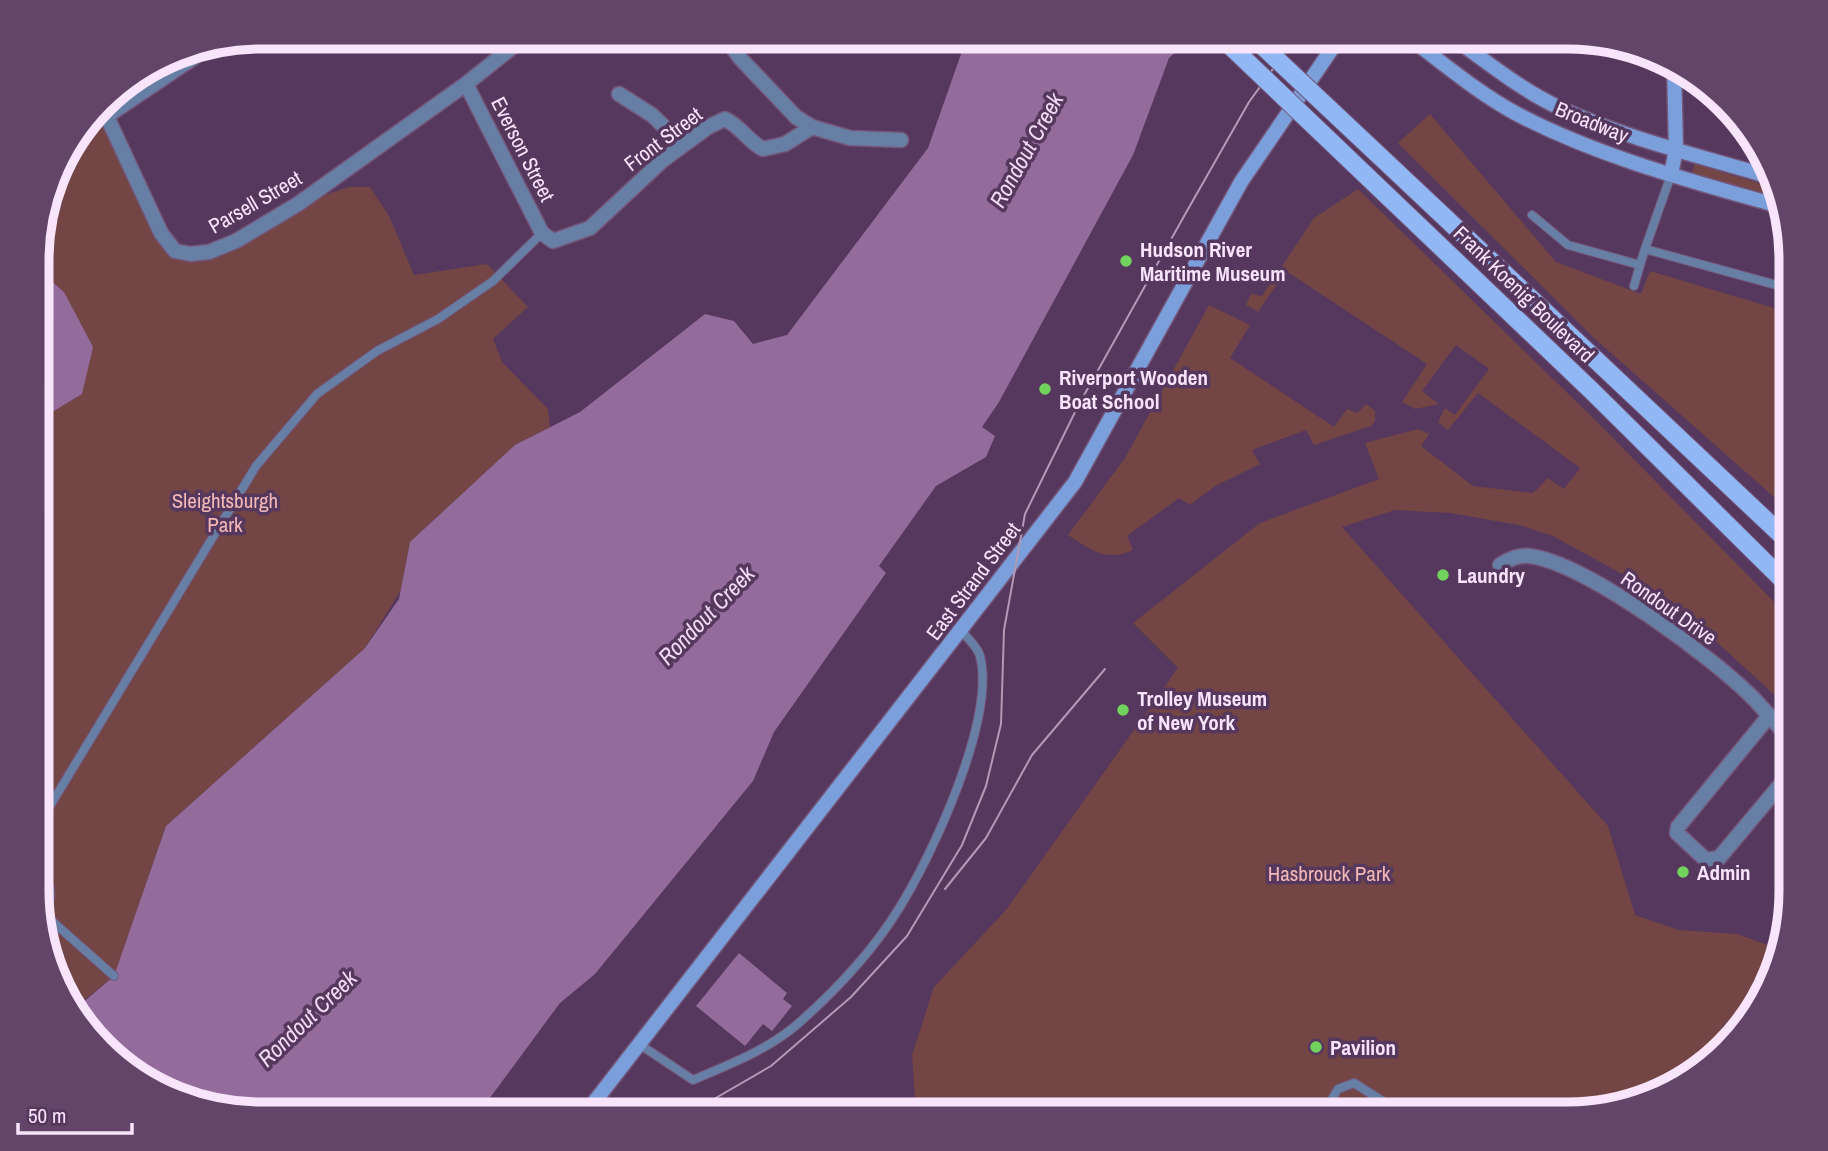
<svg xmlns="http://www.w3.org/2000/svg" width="1828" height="1151" font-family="'Archivo Narrow',sans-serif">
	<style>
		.green { fill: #734645 }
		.water { fill: #936c9b }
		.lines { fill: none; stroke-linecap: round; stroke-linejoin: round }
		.lane-casing { stroke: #73567a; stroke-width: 10 }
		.street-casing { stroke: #73567a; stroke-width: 17 }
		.secondary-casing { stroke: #73567a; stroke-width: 17 }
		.primary-casing { stroke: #73567a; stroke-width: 20 }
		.lane { stroke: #687fa5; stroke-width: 8 }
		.street { stroke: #687fa5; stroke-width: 14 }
		.secondary { stroke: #7a9fdb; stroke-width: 14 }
		.primary { stroke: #92b7f5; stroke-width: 18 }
		.tram { stroke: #b29ab7; stroke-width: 2 }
		.primary-bridge-casing { stroke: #73567a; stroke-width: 20; stroke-linecap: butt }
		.primary-bridge { stroke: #92b7f5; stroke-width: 18 }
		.poi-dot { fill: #72d25e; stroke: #56375d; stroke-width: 2.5 }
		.labels { text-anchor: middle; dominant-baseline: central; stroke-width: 7; stroke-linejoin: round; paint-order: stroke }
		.street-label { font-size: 21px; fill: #f8e5fc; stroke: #56375d }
		.poi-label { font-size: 21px; font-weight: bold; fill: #f8e5fc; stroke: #56375d; text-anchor: start }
		.park-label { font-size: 21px; fill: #f3b9b7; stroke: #56375d }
		.water-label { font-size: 23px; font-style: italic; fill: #f1daf6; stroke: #56375d }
		.rim { fill: none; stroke: #f8e5fc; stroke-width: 9 }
	</style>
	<rect width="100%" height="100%" fill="#56375d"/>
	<path class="green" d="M102 106 169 245 209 252 298 204 349 187H370L389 216 414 275 487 264 528 307 493 339 502 362 548 409 550 427 515 445 410 542 401 590 365 648 166 826 114 976 72 1010 39 920V420L82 394 64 292 39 270V231L60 161Z
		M1430 114 1556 262 1641 294 1650 271 1791 313V512L1594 338 1398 143Z
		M1695 164 1774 188 1777 198 1692 173Z
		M1358 189 1597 422 1791 619V710L1673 602 1553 536 1519 525 1450 513 1395 510 1342 527 1608 826 1635 915 1679 930 1737 934 1776 948 1754 1015 1679 1085 1583 1114H916L912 1055 934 987 1006 910 1178 668 1133 623 1260 523 1379 479 1365 443 1418 429 1429 434 1421 446 1473 486 1533 493 1548 478 1564 489 1580 468 1478 393 1448 430 1438 422 1445 408 1455 415 1489 369 1456 345 1422 391 1439 404 1415 409 1402 402 1427 364 1286 271 1258 312 1246 305 1251 294 1262 296 1314 218Z
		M1209 305 1250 325 1230 358 1334 427 1347 409 1357 413 1366 404 1375 411V421L1371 426 1314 445 1306 430 1252 450 1260 464 1215 486 1190 505 1179 498 1127 536 1133 550C1107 563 1089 549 1068 535L1125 458Z"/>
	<path class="water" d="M967 37H1192L1169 58 1133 155 999 402 982 427 995 436 986 457 936 486 879 566 886 573 774 732 753 781 595 974 560 1003 478 1114H259L188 1103 136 1077 73 1011 114 976 166 826 365 648 399 599 410 542 515 445 580 412 705 314 734 321 753 344 787 335 928 148Z
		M39 270 64 292 93 347 82 394 39 420Z
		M739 953 787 993 783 999 792 1006 772 1031 763 1024 745 1046 696 1006Z"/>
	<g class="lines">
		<defs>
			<path id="lane" d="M1671 175 1645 249 1791 289
				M1532 215 1568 245 1640 265 1645 249
				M1634 286 1640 265
				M39 824 256 466 317 394 377 351 438 319 493 281 542 233
				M39 868C53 883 55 904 39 919
				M44 914 114 976
				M639 1044 693 1080C730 1064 770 1049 800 1022 837 989 872 952 898 910 932 856 996 719 980 656 978 647 967 638 961 630
				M1323 1114 1338 1089 1354 1083 1403 1114"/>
			<path id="street" d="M725 37 740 58 796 117 812 127 850 138 901 140
				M1425 50 1436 37
				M466 84 542 233 553 241 590 228 663 160 708 127 725 119C740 126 748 141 763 149L785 144 812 127
				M619 94 652 115 683 145
				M102 106 161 233 175 251 190 254 209 252 236 241 298 204 466 84 525 37
				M107 116 211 46
				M1500 565C1509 559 1519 555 1530 556 1587 564 1714 658 1755 700 1767 713 1779 727 1791 740
				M1769 716 1678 827 1677 833 1706 860 1719 858 1791 772"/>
			<path id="secondary" d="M1408 37C1443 63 1478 93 1517 114 1599 157 1691 181 1779 206
				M1452 37C1487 62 1521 90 1560 108 1627 139 1700 156 1770 177
				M1671 175 1676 149 1674 66
				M585 1114 1075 482 1241 182 1340 37"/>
			<path id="primary" d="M1437 210 1791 544
				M1419 226 1593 392 1791 588"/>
		</defs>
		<use href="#lane" class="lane-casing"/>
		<use href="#street" class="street-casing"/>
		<use href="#secondary" class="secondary-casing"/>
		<use href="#primary" class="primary-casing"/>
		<use href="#lane" class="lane"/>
		<use href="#street" class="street"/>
		<use href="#secondary" class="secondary"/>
		<use href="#primary" class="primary"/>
		<path class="tram" d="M945 889 986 838 1032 755 1105 669
			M688 1114 771 1066 851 997 907 936 962 845 986 786 1001 724 1004 630 1025 514 1078 406 1183 218 1249 102 1296 37"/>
		<defs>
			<path id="primary-bridge" d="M1221 37 1419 226
				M1253 37 1437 210"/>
		</defs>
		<use href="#primary-bridge" class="primary-bridge-casing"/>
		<use href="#primary-bridge" class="primary-bridge"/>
	</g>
	<g class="poi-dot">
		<circle cx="1126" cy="261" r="7"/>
		<circle cx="1045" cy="389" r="7"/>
		<circle cx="1443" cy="575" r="7"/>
		<circle cx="1123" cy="710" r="7"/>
		<circle cx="1683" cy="872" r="7"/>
		<circle cx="1316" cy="1047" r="7"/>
	</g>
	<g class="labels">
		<g class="street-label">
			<text transform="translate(1592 122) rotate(22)">Broadway</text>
			<text transform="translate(663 139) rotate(-37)">Front Street</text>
			<text transform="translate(523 149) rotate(63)">Everson Street</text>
			<text transform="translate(255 202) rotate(-30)">Parsell Street</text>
			<text transform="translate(1524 294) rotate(44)">Frank Koenig Boulevard</text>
			<text transform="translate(973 581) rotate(-53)">East Strand Street</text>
			<text transform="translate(1669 608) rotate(35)">Rondout Drive</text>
		</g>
		<g class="poi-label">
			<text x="1140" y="249">Hudson River<tspan x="1140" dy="24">Maritime Museum</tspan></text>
			<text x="1059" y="377">Riverport Wooden<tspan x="1059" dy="24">Boat School</tspan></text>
			<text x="1457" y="575">Laundry</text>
			<text x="1137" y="698">Trolley Museum<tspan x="1137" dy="24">of New York</tspan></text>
			<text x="1697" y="872">Admin</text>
			<text x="1330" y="1047">Pavilion</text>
		</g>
		<g class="park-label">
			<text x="225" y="500">Sleightsburgh<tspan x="225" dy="24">Park</tspan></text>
			<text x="1329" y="873">Hasbrouck Park</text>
		</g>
		<g class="water-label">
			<text transform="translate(1026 150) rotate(-61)">Rondout Creek</text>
			<text transform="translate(706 615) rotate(-46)">Rondout Creek</text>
			<text transform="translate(307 1018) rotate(-44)">Rondout Creek</text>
		</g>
	</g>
	<path d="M0 0H1828V1151H0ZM260 49H1568A211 211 0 0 1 1779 260V891A211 211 0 0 1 1568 1102H260A211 211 0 0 1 49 891V260A211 211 0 0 1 260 49Z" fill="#63456a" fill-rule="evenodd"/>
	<path class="rim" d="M260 49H1568A211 211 0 0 1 1779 260V891A211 211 0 0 1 1568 1102H260A211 211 0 0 1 49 891V260A211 211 0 0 1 260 49Z"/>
	<path d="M18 1123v10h114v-10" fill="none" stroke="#f8e5fc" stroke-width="3.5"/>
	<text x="28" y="1123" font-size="21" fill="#f8e5fc" stroke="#56375d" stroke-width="5" paint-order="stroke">50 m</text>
</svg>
